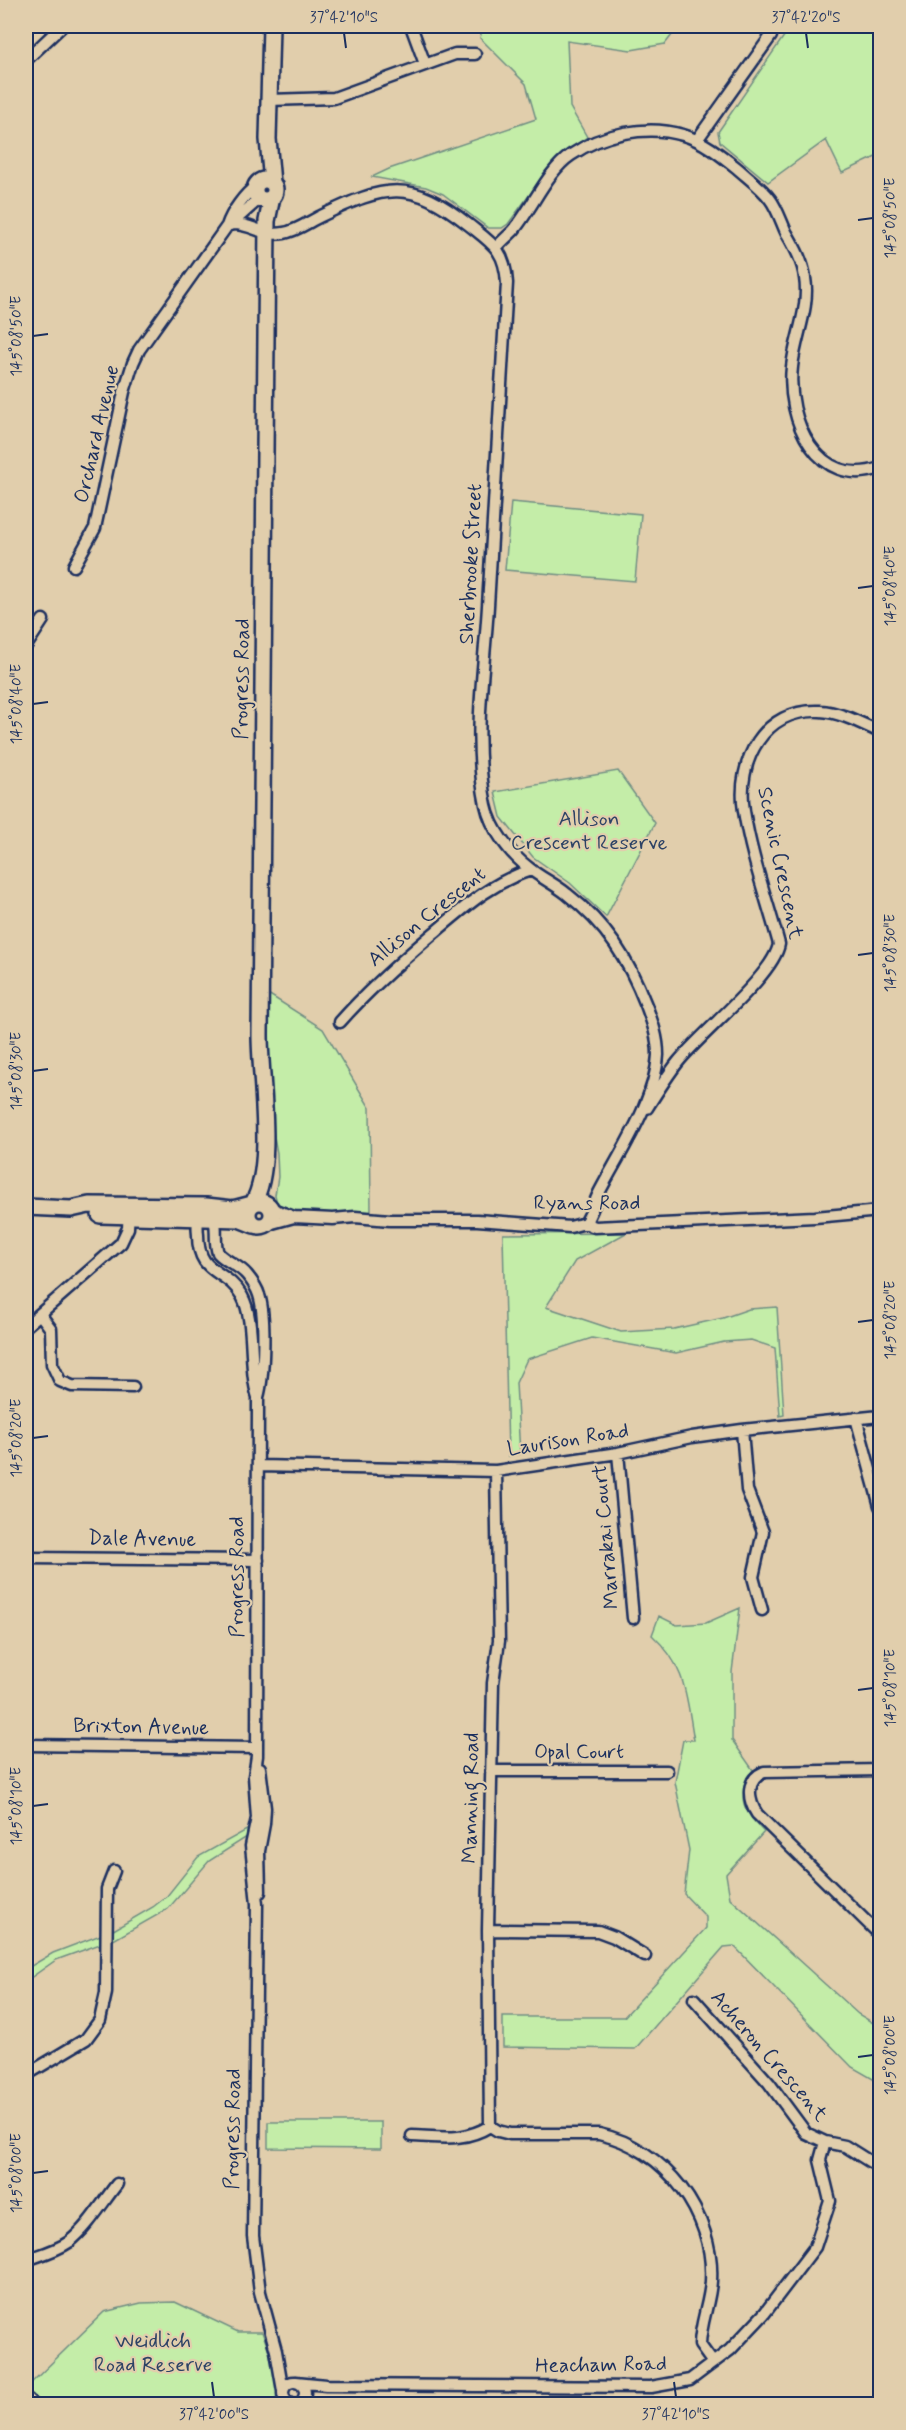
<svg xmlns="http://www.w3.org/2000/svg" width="906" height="2430" font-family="Mynerve,sans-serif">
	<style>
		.green { fill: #c4eda8; stroke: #708e83; stroke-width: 1.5 }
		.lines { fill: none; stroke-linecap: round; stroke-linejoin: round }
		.street-casing { stroke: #1b2f5e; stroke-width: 15 }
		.secondary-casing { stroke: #1b2f5e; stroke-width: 20 }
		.street { stroke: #e1ceac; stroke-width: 10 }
		.secondary { stroke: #e1ceac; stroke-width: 15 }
		.ticks { fill: none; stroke: #1b2f5e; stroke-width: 2 }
		.labels { text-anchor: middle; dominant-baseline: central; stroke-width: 4.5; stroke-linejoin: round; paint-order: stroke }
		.street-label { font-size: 21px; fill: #1b2f5e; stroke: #e1ceac }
		.park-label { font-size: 21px; fill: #2c4265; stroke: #e1ceac }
		.neatline { fill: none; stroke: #1b2f5e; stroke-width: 2 }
		.ticks-label { font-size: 15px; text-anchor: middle; fill: #1b2f5e }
	</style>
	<rect width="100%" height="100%" fill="#e1ceac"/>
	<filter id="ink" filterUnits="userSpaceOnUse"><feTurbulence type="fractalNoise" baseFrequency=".0167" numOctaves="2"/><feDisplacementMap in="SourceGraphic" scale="12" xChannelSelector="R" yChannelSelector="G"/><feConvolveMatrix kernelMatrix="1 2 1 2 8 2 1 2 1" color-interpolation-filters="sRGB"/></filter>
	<g filter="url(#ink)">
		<path class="green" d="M483 26H679L665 44 631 50 567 41 570 107 587 137 565 153 547 171 508 224 502 228H488L443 194 426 187 372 177 389 169 536 119 526 84 480 38Z
			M791 26H880V155L842 173 826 140 768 182 720 142 718 132Z
			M511 502 641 514 635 581 505 570Z
			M618 771 655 823 606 917 570 883 533 857 501 817 495 792Z
			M265 992 323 1029 370 1108 371 1212C358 1210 346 1215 333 1215 317 1215 288 1215 277 1203L275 1195 278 1177 277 1153 271 1120Z
			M626 1233 575 1261 546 1307 621 1332 674 1329 723 1318 749 1309 777 1307 784 1415 780 1416 775 1348 751 1340 724 1342 676 1353 592 1338 527 1359 516 1383 520 1454 508 1456 503 1234Z
			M740 1608 732 1672V1740L753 1770C735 1797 743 1811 764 1832L726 1874 730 1898 858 2014 880 2027V2083L852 2067 734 1946 724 1947 635 2049 503 2047V2017H624L706 1928V1917L684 1894 689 1850 675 1782 683 1740H694C686 1696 687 1667 652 1635L659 1616 677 1625 706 1623Z
			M252 1827 250 1835 209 1861 168 1909 110 1942V1932L153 1907 167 1896 198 1857Z
			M103 1934V1943L56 1960 26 1981V1969L53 1953Z
			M268 2122H381V2149L268 2148Z
			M175 2302 238 2332H262L276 2369 280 2395 269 2404H40L26 2388 104 2312 141 2303Z"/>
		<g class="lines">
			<defs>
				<path id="street" d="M411 26 425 64
					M26 60 62 26
					M269 100 334 98 455 54H475
					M697 140 771 36
					M231 224C254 223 260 237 284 233 297 231 310 221 321 216 385 185 410 178 469 225 493 244 505 250 507 283 501 391 494 498 488 606 484 673 472 739 486 805 491 829 510 854 529 868 541 878 555 884 567 894 607 925 628 959 646 1005 652 1021 658 1037 658 1055 655 1101 621 1151 600 1191 594 1202 592 1213 585 1223
					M230 225 260 198
					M497 247C502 241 508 236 513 231 532 209 547 171 571 155 602 134 646 124 683 135 702 140 722 156 737 168 748 178 761 187 770 199 777 208 781 221 786 232 794 246 803 261 805 278 810 308 795 337 792 367 786 419 817 490 880 468
					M74 566 95 528 124 392 133 363 139 350 227 226C232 211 244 195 257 185
					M26 646 43 620
					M340 1022C369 989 401 961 434 933 465 907 492 882 531 870
					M647 1108C657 1092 667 1076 678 1062 701 1033 774 975 779 944 767 900 751 856 744 811 736 761 764 708 820 711 841 712 862 724 880 732
					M270 1208 294 1217
					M202 1212C197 1220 197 1226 198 1235 198 1276 226 1268 242 1296 256 1321 248 1368 258 1397
					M212 1214C219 1225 213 1240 218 1253 226 1262 239 1265 247 1275 252 1281 257 1288 259 1295 266 1316 264 1376 258 1397L257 1756 254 1776 257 1818 251 1846 257 1904 253 2236 260 2292 276 2351 283 2391
					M265 1225 294 1217 333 1219 355 1217 390 1220H477L570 1227 585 1223 595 1227 815 1217 880 1211
					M40 1314 51 1329 52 1364 60 1381 72 1386 133 1387
					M26 1326 121 1243 128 1228 129 1209
					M856 1418 880 1506
					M742 1430 747 1490 763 1532 753 1577 762 1610
					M618 1453 633 1618
					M259 1466 496 1471 618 1453 692 1437 742 1430 880 1416
					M26 1558 258 1560
					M26 1745 257 1748
					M260 1768 265 1808 264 1824 259 1851 260 1892
					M880 1770 764 1772C745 1780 748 1800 757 1814L880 1935
					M491 1771H667
					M488 1930 598 1931 614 1937 645 1956
					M694 1999 769 2083 806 2133 825 2142 845 2146 880 2168
					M26 2075 86 2039 100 2020 106 1993 107 1889 114 1871
					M490 2126 488 1930 493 1683 499 1641 496 1471
					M412 2136C441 2137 464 2142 490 2126L498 2131 510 2134H599C665 2148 715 2214 711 2281 710 2302 700 2324 700 2345L713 2363
					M26 2260C40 2255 56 2251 69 2242 88 2227 102 2203 117 2184
					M296 2382 326 2385 651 2387 690 2380 730 2350 764 2314 815 2247 830 2201 820 2160 825 2142
					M283 2393a11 11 0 1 1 22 0a11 11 0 1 1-22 0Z"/>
				<path id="secondary" d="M271 26 268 139 272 183
					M255 190a10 10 0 1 1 20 0a10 10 0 1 1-20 0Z
					M248 1214a12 12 0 1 1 24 0a12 12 0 1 1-24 0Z
					M253 1203C275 1166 260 1080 260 1035L267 221 272 197
					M26 1207 71 1209 89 1205 206 1206 233 1209 252 1204
					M100 1215 239 1219 254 1225
					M26 2401 29 2404"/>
			</defs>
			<use href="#street" class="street-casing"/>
			<use href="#secondary" class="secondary-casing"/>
			<use href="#street" class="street"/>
			<use href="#secondary" class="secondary"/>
		</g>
	</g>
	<path class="ticks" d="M344 33 346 48M806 33 808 48M858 220 873 218M33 336 48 334M858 588 873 586M33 704 48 702M858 955 873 953M33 1071 48 1069M858 1322 873 1320M33 1438 48 1436M858 1690 873 1688M33 1806 48 1804M858 2057 873 2055M33 2173 48 2171M212 2382 214 2397M674 2382 676 2397"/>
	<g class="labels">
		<g class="street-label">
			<text transform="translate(97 434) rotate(-77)">Orchard Avenue</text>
			<text transform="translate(471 564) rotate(-87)">Sherbrooke Street</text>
			<text transform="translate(242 679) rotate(-89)">Progress Road</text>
			<text transform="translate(780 863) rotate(78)">Scenic Crescent</text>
			<text transform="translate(427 917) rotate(-39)">Allison Crescent</text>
			<text x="587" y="1203">Ryans Road</text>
			<text transform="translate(568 1440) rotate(-9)">Laurison Road</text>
			<text transform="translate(606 1537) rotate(-95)">Marrakai Court</text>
			<text transform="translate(142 1539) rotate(1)">Dale Avenue</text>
			<text transform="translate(237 1577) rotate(-90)">Progress Road</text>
			<text transform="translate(141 1727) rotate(1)">Brixton Avenue</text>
			<text x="579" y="1752">Opal Court</text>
			<text transform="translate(471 1798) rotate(-89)">Manning Road</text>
			<text transform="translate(769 2056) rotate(49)">Acheron Crescent</text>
			<text transform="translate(233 2129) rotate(-89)">Progress Road</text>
			<text transform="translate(601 2365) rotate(-1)">Heacham Road</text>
		</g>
		<g class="park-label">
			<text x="589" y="819">Allison<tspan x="589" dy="24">Crescent Reserve</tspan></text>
			<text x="153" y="2341">Weidlich<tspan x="153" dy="24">Road Reserve</tspan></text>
		</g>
	</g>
	<rect width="906" height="2430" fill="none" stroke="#e1ceac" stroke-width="66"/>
	<rect x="33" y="33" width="840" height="2364" class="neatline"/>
	<g class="ticks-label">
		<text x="344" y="22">37°42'10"S</text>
		<text x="806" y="22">37°42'20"S</text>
		<text transform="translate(890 218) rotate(-90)" y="5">145°08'50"E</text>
		<text transform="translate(16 336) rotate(-90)" y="5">145°08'50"E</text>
		<text transform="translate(890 586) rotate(-90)" y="5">145°08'40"E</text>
		<text transform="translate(16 704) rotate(-90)" y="5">145°08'40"E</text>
		<text transform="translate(890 953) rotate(-90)" y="5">145°08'30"E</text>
		<text transform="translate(16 1071) rotate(-90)" y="5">145°08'30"E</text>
		<text transform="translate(890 1320) rotate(-90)" y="5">145°08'20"E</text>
		<text transform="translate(16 1438) rotate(-90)" y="5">145°08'20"E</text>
		<text transform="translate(890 1688) rotate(-90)" y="5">145°08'10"E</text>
		<text transform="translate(16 1806) rotate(-90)" y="5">145°08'10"E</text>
		<text transform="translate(890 2055) rotate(-90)" y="5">145°08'00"E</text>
		<text transform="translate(16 2173) rotate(-90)" y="5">145°08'00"E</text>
		<text x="214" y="2419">37°42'00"S</text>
		<text x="676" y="2419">37°42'10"S</text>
	</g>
</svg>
